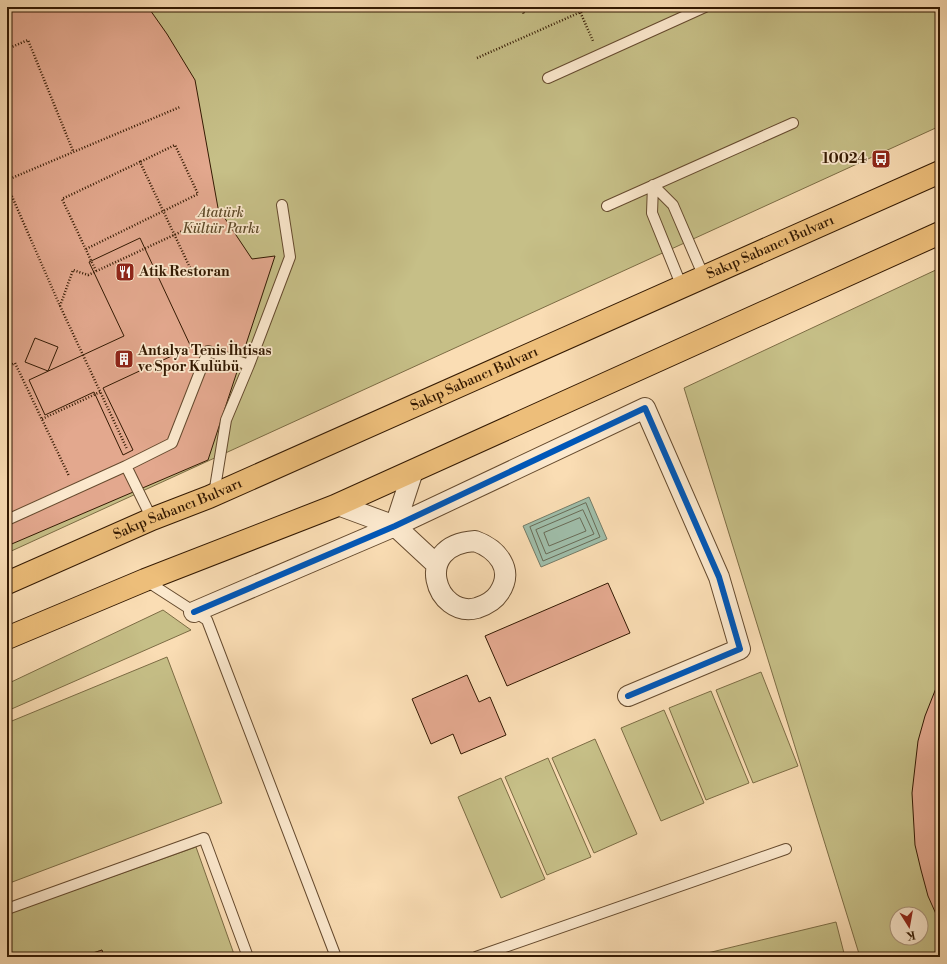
<svg xmlns="http://www.w3.org/2000/svg" width="947" height="964" font-family="'Libre Bodoni',serif">
	<style>
		.green { fill: #c6bf87; stroke: #7c6c44; fill-rule: evenodd }
		.water { fill: #9fbda9; stroke: #747b66 }
		.lines { fill: none; stroke-linecap: round; stroke-linejoin: round }
		.shore { stroke: #696b56; stroke-width: 1 }
		.building { fill: #e3a88e; stroke: #331902 }
		.service-casing { stroke: #654a2e; stroke-width: 12 }
		.minor-casing { stroke: #654a2e; stroke-width: 22 }
		.primary-casing { stroke: #331902; stroke-width: 24 }
		.path { stroke: #331902; stroke-width: 2.5; stroke-dasharray: 1 2; stroke-linecap: butt }
		.service { stroke: #fce9ce; stroke-width: 10 }
		.minor { stroke: #fce9ce; stroke-width: 20 }
		.primary { stroke: #edbe7a; stroke-width: 22 }
		.cycleway-casing { stroke: #fce9ce; stroke-width: 8 }
		.cycleway { stroke: #0057b8; stroke-width: 6 }
		.labels { text-anchor: middle; dominant-baseline: central; stroke-width: 3.5; stroke-linejoin: round; paint-order: stroke }
		.poi-label { font-size: 14px; font-weight: bold; fill: #331902; stroke: #fce9ce; text-anchor: start }
		.park-label { font-size: 14px; font-style: italic; fill: #5f4b2a; stroke: #fce9ce }
		.street-label { font-size: 14px; fill: #331902; stroke: #fce9ce }
	</style>
	<rect width="100%" height="100%" fill="#faddb4"/>
	<filter id="stains"><feTurbulence type="fractalNoise" baseFrequency=".005" numOctaves="4"/><feColorMatrix values="0 0 0 0 .2 0 0 0 0 .09 0 0 0 0 .02 0 0 0 .5 -.17"/></filter>
	<radialGradient id="worn" r=".72"><stop offset=".6" stop-color="#630" stop-opacity="0"/><stop offset="1" stop-color="#630" stop-opacity=".3"/></radialGradient>
	<path class="green" d="M7 7H940V126L7 553Z
		M940 268V957H860L684 388ZM897 914H921V938H897Z
		M163 610 191 630 7 711V684Z
		M167 657 222 803 7 884V723Z
		M761 672 798 766 753 783 716 690Z
		M711 691 749 783 706 800 669 708Z
		M664 710 704 803 661 821 621 728Z
		M595 739 637 834 594 853 552 758Z
		M548 758 591 857 547 875 505 777Z
		M501 778 545 879 501 898 458 797Z
		M196 847 235 957H104L102 950 80 957H7V914Z
		M836 922 845 957H691Z"/>
	<path class="water" d="M589 497 607 539 541 567 523 526Z"/>
	<g class="lines">
		<path class="shore" d="M586 503 600 537 543 561 530 527Z
			M583 510 594 534 546 554 536 530Z
			M580 518 586 531 549 546 544 533Z"/>
	</g>
	<path class="building" d="M23 7H148L167 34 195 80 218 208 252 259 275 256 208 460 7 546V12Z
		M140 238 191 347 103 388 133 450 123 455 94 392 45 415 29 380 124 336 89 262Z
		M35 338 58 347 48 371 25 362Z
		M608 583 630 633 507 686 485 636Z
		M467 675 479 702 490 697 506 735 461 754 453 734 431 744 412 699Z
		M940 678V923L928 896 921 870 915 845 912 793 918 741 925 716Z
		M102 950 104 957H82Z"/>
	<g class="lines">
		<defs>
			<path id="service" d="M548 78 705 7
				M653 185 652 213 682 287
				M653 185 673 205 704 277
				M607 206 793 123
				M249 365 290 257 282 205
				M152 519 126 466 172 443 208 351 249 365 226 420 214 494
				M7 520 126 466
				M145 580 207 620 336 957
				M7 909 204 838 248 957
				M476 957 786 849"/>
			<path id="minor" d="M338 505 395 526 437 565
				M395 526 413 471
				M475 541C497 549 515 569 499 593 494 601 486 605 477 608 436 619 411 545 475 541Z
				M194 612 395 526 645 408 719 577 740 649 628 696"/>
			<g id="primary">
				<path id="s1" d="M7 583 152 519 209 497 940 172"/>
				<path d="M7 638 145 580 335 506 940 233"/>
			</g>
		</defs>
		<use href="#service" class="service-casing"/>
		<use href="#minor" class="minor-casing"/>
		<use href="#primary" class="primary-casing"/>
		<path class="path" d="M521 7 524 14
			M578 7 593 41
			M7 49 28 40 73 151
			M477 58 592 7
			M7 180 180 107
			M7 185 60 306 127 449
			M86 249 198 194 175 145 140 162
			M96 271 62 199 140 162 193 274
			M60 306 73 270 88 275 204 221
			M7 367 15 363 69 476
			M42 419 100 392"/>
		<use href="#service" class="service"/>
		<use href="#minor" class="minor"/>
		<use href="#primary" class="primary"/>
		<defs>
			<path id="cycleway" d="M194 612 395 526 645 408 719 577 740 649 628 696"/>
		</defs>
		<use href="#cycleway" class="cycleway-casing"/>
		<use href="#cycleway" class="cycleway"/>
	</g>
	<defs>
		<symbol id="bus-square" viewBox="-11 -11 22 22"><rect x="-9" y="-9" width="18" height="18" rx="4" fill="#8f2418" stroke="#fce9ce"/><path d="M-5-6H5V4H4V6H2V4H-2V6H-4V4H-5ZM-3.5-4V0h7V-4ZM-3.5 1.2v1.5H-2V1.2ZM2 1.2v1.5H3.5V1.2Z" fill="#fff"/></symbol>
		<symbol id="restaurant-square" viewBox="-11 -11 22 22"><rect x="-9" y="-9" width="18" height="18" rx="4" fill="#8f2418" stroke="#fce9ce"/><path d="M-5-6h1v4h1v-4h1v4h1v-4h1v5L-1.5 .5V6h-2V.5L-5-1ZM5-6V6H3V1.5H1.5Q1.5-4 5-6Z" fill="#fff"/></symbol>
		<symbol id="building-square" viewBox="-11 -11 22 22"><rect x="-9" y="-9" width="18" height="18" rx="4" fill="#8f2418" stroke="#fce9ce"/><path d="M-4-6H4V6H1V3H-1V6H-4ZM-2.5-4.3h1.7v1.8h-1.7ZM.8-4.3h1.7v1.8H.8ZM-2.5-1h1.7V.8h-1.7ZM.8-1h1.7V.8H.8Z" fill="#fff"/></symbol>
	</defs>
	<g fill-rule="evenodd">
		<use href="#bus-square" x="870" y="148" width="22" height="22"/>
		<use href="#restaurant-square" x="114" y="261" width="22" height="22"/>
		<use href="#building-square" x="113" y="348" width="22" height="22"/>
	</g>
	<g class="labels">
		<g class="poi-label">
			<text x="867" y="159" text-anchor="end">10024</text>
			<text x="139" y="272">Atik Restoran</text>
			<text x="138" y="351">Antalya Tenis İhtisas<tspan x="138" dy="16">ve Spor Kulübü</tspan></text>
		</g>
		<g class="park-label">
			<text x="221" y="213">Atatürk<tspan x="221" dy="16">Kültür Parkı</tspan></text>
		</g>
		<g class="street-label">
			<text stroke="none"><textPath href="#s1" startOffset="834">Sakıp Sabancı Bulvarı</textPath></text>
			<text stroke="none"><textPath href="#s1" startOffset="510">Sakıp Sabancı Bulvarı</textPath></text>
			<text stroke="none"><textPath href="#s1" startOffset="186">Sakıp Sabancı Bulvarı</textPath></text>
		</g>
	</g>
	<rect width="947" height="964" fill="none" stroke="#faddb4" stroke-width="24"/>
	<rect x="8" y="8" width="931" height="948" fill="none" stroke="#331902" stroke-width="2"/>
	<rect x="12" y="12" width="923" height="940" fill="none" stroke="#331902"/>
	<g transform="translate(909 926) rotate(169)"><circle r="19" fill="#fce9ce" stroke="#ac967c"/>
	<path d="M0-3L7 15L0 10L-7 15Z" fill="#8f2418"/>
	<text y="-6" font-size="11" font-weight="bold" text-anchor="middle" fill="#331902">K</text>
	</g>
	<rect width="100%" height="100%" filter="url(#stains)"/>
	<rect width="100%" height="100%" fill="url(#worn)"/>
</svg>
